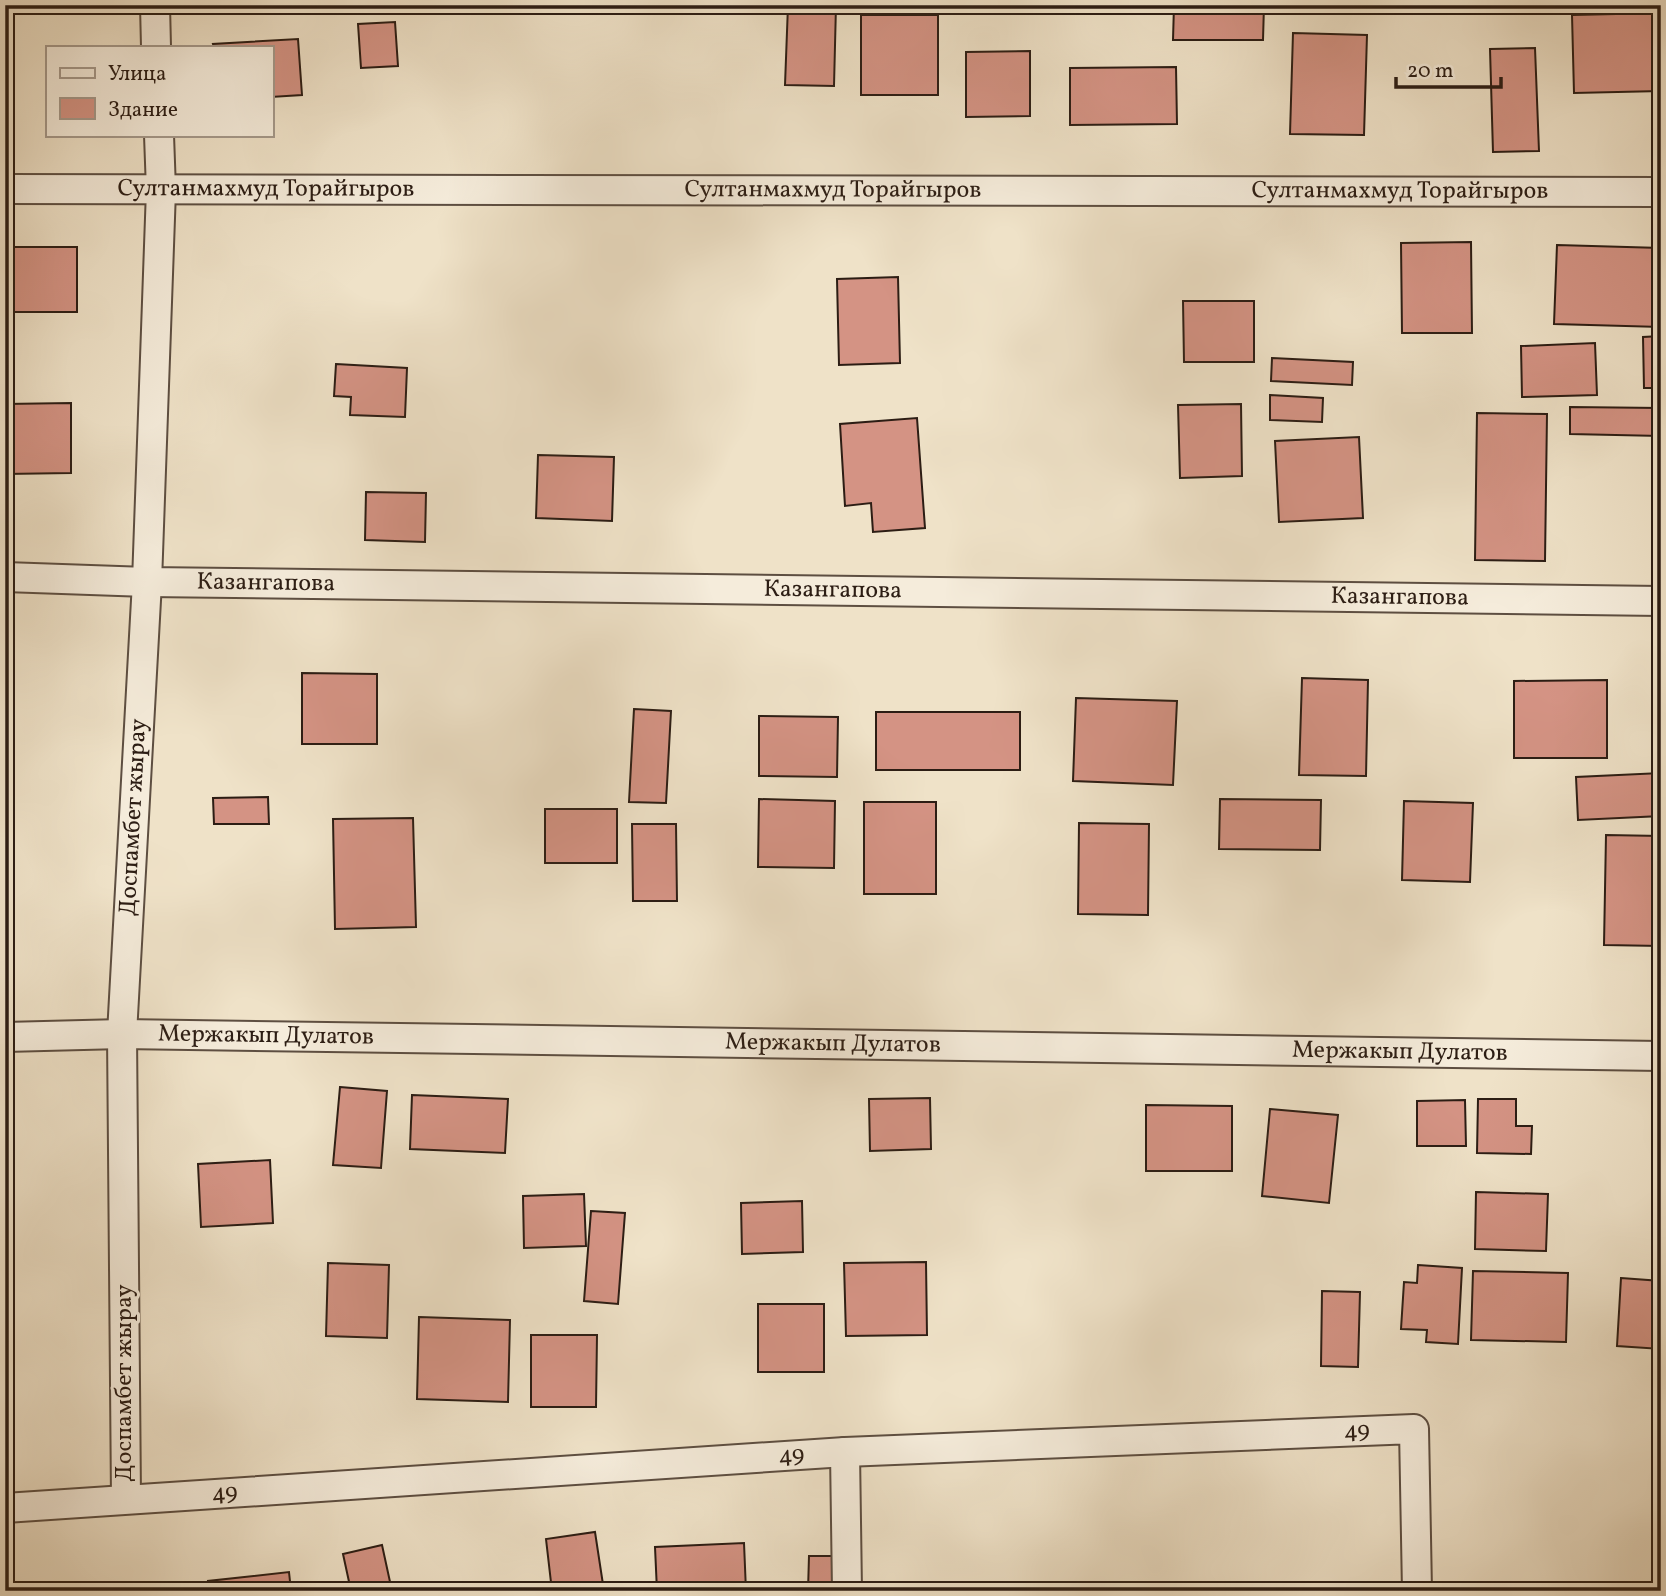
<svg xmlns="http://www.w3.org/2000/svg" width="1666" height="1596" font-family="Vollkorn,serif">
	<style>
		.building { fill: #d49384; stroke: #2c1d14; stroke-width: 2 }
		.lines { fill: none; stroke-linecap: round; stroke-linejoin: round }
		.minor-casing { stroke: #5d4e41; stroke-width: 32 }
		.minor { stroke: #f5ecdb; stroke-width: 28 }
		.labels { text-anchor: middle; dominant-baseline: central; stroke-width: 6; stroke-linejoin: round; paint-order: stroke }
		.street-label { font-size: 24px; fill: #2c1d14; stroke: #f5ecdb }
	</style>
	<rect width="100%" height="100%" fill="#efe2c8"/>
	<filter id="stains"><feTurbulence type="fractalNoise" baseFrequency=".00286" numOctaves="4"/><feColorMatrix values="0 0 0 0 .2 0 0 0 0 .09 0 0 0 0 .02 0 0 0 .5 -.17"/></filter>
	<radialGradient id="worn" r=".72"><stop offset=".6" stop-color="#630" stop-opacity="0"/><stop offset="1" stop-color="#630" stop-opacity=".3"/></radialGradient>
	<path class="building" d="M472 5H517V13H472Z
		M788 5H836L834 86 785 85Z
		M1174 5H1264L1263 40H1173Z
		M1661 13V91L1574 93 1572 15Z
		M861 15H938V95H861Z
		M395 22 398 66 361 68 358 24Z
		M1293 33 1367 35 1364 135 1290 134Z
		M298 39 302 95 271 97V47H214L213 44Z
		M1535 48 1539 151 1493 152 1490 49Z
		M1030 51V116L966 117V52Z
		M1176 67 1177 124 1070 125V68Z
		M1471 242 1472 333H1402L1401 243Z
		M1557 245 1661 248V327L1554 324Z
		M5 247H77V312H5Z
		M898 277 900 363 839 365 837 279Z
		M1183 301H1254V362H1184Z
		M1661 336V388H1644L1643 337Z
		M1595 343 1597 395 1522 397 1521 346Z
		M1272 358 1353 362 1352 385 1271 381Z
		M336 364 407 368 405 417 350 415 351 397 334 396Z
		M1270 395 1323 398 1322 422 1270 420Z
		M71 403V473L5 474V404Z
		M1241 404 1242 476 1180 478 1178 405Z
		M1570 407 1661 408V436L1570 434Z
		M1477 413 1547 414 1545 561 1475 560Z
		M917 418 925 528 873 532 871 503 845 506 840 424Z
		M1359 437 1363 518 1279 522 1275 441Z
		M538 455 614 457 612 521 536 518Z
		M366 492 426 493 425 542 365 540Z
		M302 673 377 674V744H302Z
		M1302 678 1368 680 1366 776 1299 775Z
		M1607 680V758H1514V681Z
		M1076 698 1177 701 1173 785 1073 781Z
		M634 709 671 711 666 803 629 802Z
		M876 712H1020V770H876Z
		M759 716 838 717 837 777 759 776Z
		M1661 773V816L1578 820 1576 777Z
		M268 797 269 824H214L213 798Z
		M759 799 835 801 834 868 758 867Z
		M1220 799 1321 800 1320 850 1219 849Z
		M1404 801 1473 803 1470 882 1402 880Z
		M864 802H936V894H864Z
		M545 809H617V863H545Z
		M413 818 416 927 335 929 333 819Z
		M1079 823 1149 824 1148 915 1078 914Z
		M632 824H676L677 901H633Z
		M1606 835 1661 836V946L1604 945Z
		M340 1087 387 1091 381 1168 333 1165Z
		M412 1095 508 1099 505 1153 410 1149Z
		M930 1098 931 1149 870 1151 869 1099Z
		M1478 1099H1516V1126H1532L1531 1154 1477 1153Z
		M1465 1100 1466 1146H1417V1101Z
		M1146 1105 1232 1106V1171H1146Z
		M1270 1109 1338 1115 1329 1203 1262 1196Z
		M270 1160 273 1223 201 1227 198 1164Z
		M1476 1192 1548 1194 1546 1251 1475 1249Z
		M584 1194 586 1246 524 1248 523 1196Z
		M802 1201 803 1252 742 1254 741 1203Z
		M591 1211 625 1213 618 1304 584 1301Z
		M926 1262 927 1335 846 1336 844 1263Z
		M328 1263 389 1265 387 1338 326 1336Z
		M1418 1265 1462 1268 1458 1344 1426 1342 1427 1330 1401 1329 1404 1282 1417 1283Z
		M1473 1271 1568 1273 1566 1342 1471 1340Z
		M1621 1278 1661 1281V1349L1617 1346Z
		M1322 1291 1360 1292 1358 1367 1321 1366Z
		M758 1304H824V1372H758Z
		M419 1317 510 1320 508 1402 417 1399Z
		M531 1335H597L596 1407H531Z
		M595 1532 604 1591H552L546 1539Z
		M744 1543 746 1591H657L655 1547Z
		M382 1545 392 1591H351L343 1554Z
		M809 1556H836L835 1591H808Z
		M289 1572 291 1591H209L208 1581Z"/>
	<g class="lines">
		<defs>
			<g id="minor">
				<path d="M155 5 156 47"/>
				<path id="s1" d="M5 189 1661 192"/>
				<path id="s2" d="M5 577 147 582 1661 601"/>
				<path id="s3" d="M5 1037 122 1034 1661 1056"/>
				<path d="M845 1452 847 1591"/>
				<path id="s4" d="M126 1499 122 1034 147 582 161 190 159 135"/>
				<path id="s5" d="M5 1508 845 1452 1414 1429 1417 1591"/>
			</g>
		</defs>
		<use href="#minor" class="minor-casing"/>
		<use href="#minor" class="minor"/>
	</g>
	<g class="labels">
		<g class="street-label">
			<text stroke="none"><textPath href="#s1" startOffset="261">Султанмахмуд Торайгыров</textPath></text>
			<text stroke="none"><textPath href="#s1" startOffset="828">Султанмахмуд Торайгыров</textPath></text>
			<text stroke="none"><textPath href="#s1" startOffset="1395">Султанмахмуд Торайгыров</textPath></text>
			<text stroke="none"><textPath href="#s2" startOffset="261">Казангапова</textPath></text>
			<text stroke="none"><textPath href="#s2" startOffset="828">Казангапова</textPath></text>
			<text stroke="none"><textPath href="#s2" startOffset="1395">Казангапова</textPath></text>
			<text stroke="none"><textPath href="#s4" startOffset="682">Доспамбет жырау</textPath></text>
			<text stroke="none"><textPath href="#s3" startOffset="261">Мержакып Дулатов</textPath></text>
			<text stroke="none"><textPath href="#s3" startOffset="828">Мержакып Дулатов</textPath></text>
			<text stroke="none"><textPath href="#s3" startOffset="1395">Мержакып Дулатов</textPath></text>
			<text transform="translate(125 1383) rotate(-90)">Доспамбет жырау</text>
			<text stroke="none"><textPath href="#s5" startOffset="1354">49</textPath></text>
			<text stroke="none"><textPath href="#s5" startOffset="788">49</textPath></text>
			<text stroke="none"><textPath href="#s5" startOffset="220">49</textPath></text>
		</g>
	</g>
	<rect width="1666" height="1596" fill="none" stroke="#efe2c8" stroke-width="28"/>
	<rect x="7" y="7" width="1652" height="1582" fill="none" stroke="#2c1d14" stroke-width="3.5"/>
	<rect x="14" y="14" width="1638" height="1568" fill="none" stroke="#2c1d14" stroke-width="2"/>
	<rect x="46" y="46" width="228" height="91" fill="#f5ecdb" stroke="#a5998b" stroke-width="2"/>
	<rect x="60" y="68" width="35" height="10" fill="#f5ecdb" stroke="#a5998b" stroke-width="2"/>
	<text x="108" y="80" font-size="21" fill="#2c1d14">Улица</text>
	<rect x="60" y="98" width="35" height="21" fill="#d49384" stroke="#a5998b" stroke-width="2"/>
	<text x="108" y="116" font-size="21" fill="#2c1d14">Здание</text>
	<path d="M1396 77v10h105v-10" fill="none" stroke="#2c1d14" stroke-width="3.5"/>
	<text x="1407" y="77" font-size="21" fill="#2c1d14" stroke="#f5ecdb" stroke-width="5" paint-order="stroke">20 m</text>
	<rect width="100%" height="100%" filter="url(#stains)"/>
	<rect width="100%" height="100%" fill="url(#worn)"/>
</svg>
